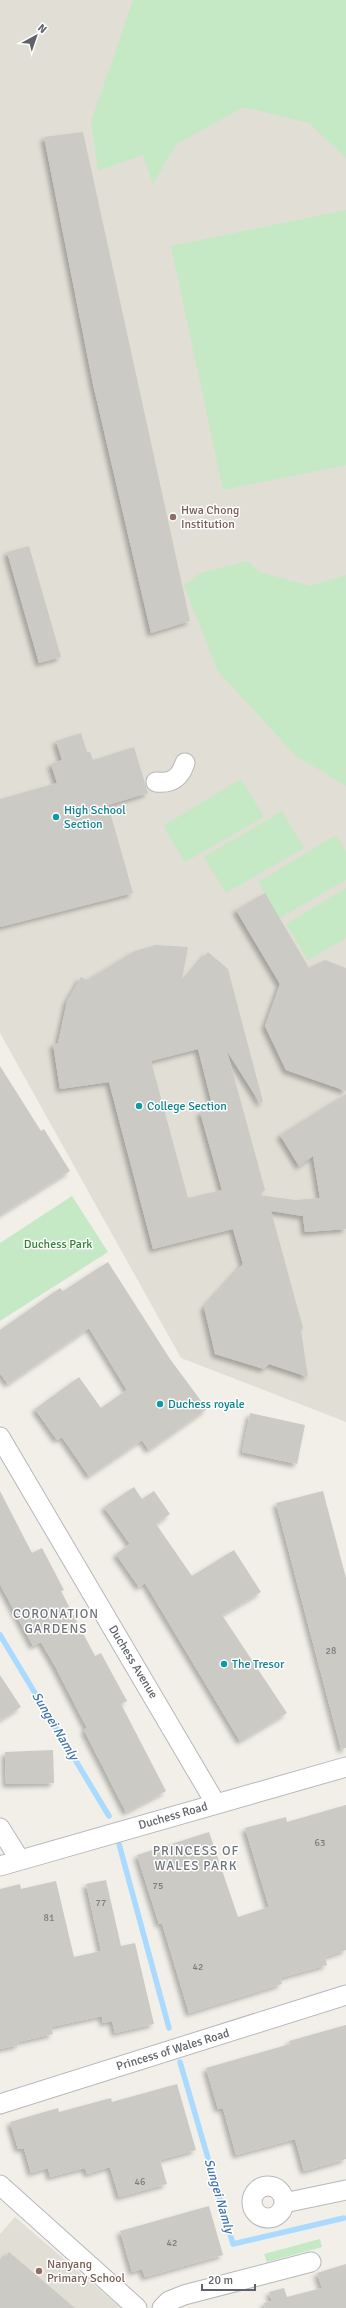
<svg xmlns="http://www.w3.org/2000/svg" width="346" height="2308" font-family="Signika,sans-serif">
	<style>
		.education { fill: #e1ded6 }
		.green { fill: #c5e8c5 }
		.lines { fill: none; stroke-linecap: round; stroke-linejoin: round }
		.stream { stroke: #aadaff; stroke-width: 5.5 }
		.building { fill: #cccac5; fill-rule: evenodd; filter: url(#shadow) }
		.minor-casing { stroke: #b5b8bc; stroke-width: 21 }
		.minor { stroke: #fff; stroke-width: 19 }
		.education-dot { fill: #8d6e63; stroke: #fff; stroke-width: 1.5 }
		.culture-dot { fill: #0f9aa8; stroke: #fff; stroke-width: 1.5 }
		.labels { text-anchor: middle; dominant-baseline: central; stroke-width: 3; stroke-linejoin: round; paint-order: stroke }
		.number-label { font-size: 10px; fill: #7a7d7f }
		.education-label { font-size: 12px; fill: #785e54; stroke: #fff; text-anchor: start }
		.culture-label { font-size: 12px; fill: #0d838f; stroke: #fff; text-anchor: start }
		.park-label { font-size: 12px; fill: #348238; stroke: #fff }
		.street-label { font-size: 12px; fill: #5f6368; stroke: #fff }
		.neighbourhood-label { font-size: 13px; letter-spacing: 1px; fill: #70757a; stroke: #fff }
		.water-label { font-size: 13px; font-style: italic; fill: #4174aa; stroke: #fff }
	</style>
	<defs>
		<filter id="shadow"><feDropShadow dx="-3.5" dy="3.5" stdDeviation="2" flood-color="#0004"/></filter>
	</defs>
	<rect width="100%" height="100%" fill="#f1efe8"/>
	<path class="education" d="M0 0H346V1422L181 1358 0 1033Z
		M15 2217 121 2308H0V2234Z"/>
	<path class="green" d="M133 0H346V158L309 123 244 107 176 144 153 184 143 155 98 171 91 122Z
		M346 210V465L223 490 171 246Z
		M247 561 260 572 310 586 346 575V786L296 756 217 670 184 585 201 573Z
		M241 779 264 817 185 862 163 826Z
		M282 811 304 848 226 893 204 857Z
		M336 835 346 852V880L280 918 258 882Z
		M346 888V938L308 960 286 924Z
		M72 1196 108 1252 0 1321V1243Z
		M320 2239 322 2247 267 2262 264 2254Z"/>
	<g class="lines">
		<path class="stream" d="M0 1635 109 1816
			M119 1844 169 2028
			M180 2062 233 2244 344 2218"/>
	</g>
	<path class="building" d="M83 132 190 621 151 633 93 384 44 137Z
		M29 546 61 657 39 663 7 552Z
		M81 733 87 752H90L93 760 134 747 148 793 108 805 133 893 0 927V799L57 783 51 764 62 760 56 741Z
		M265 893 309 968 325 960 346 968V1091L286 1070 265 1026 280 984 236 910Z
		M156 945 188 947 181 984 208 952 228 969 263 1102 260 1103 227 1051 265 1190 258 1195 296 1200 320 1198 313 1156 299 1166 280 1135 346 1094V1229L305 1232 303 1216 271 1211 303 1328 301 1331 308 1377 269 1364 264 1369 215 1354 204 1307 243 1264 233 1229 153 1249 109 1082 60 1089 53 1044 58 1043 67 1001 81 977 87 980 135 951ZM198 1049 213 1108 200 1112 222 1190 188 1198 151 1061Z
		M0 1066 41 1131 44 1129 70 1171 0 1215Z
		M108 1262 170 1359 207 1409 149 1450 142 1440 89 1476 62 1437 57 1440 35 1409 79 1377 101 1408 127 1390 89 1328 8 1384 0 1373V1330L60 1288 63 1291Z
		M250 1413 305 1425 297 1464 242 1452Z
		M134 1487 142 1499 154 1491 170 1514 156 1524 192 1576 234 1550 261 1592 222 1615 287 1713 240 1741 145 1583 139 1587 116 1554 130 1544 104 1507Z
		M0 1491 32 1553 42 1548 64 1590 61 1591 95 1656 101 1653 127 1701 121 1704 166 1791 126 1812 84 1730 87 1728 55 1666 41 1642 33 1646 0 1584Z
		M323 1491 346 1578V1748L341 1749 276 1503Z
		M0 1675 21 1707 0 1720Z
		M53 1750 54 1783 6 1784 5 1752Z
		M346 1805V1950L325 1957 327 1965 280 1978 282 1984 189 2013 162 1923 159 1924 137 1855 209 1832 238 1917 269 1907 245 1828 286 1817 287 1822Z
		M106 1880 121 1946 135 1943 154 2024 115 2033 112 2021 103 2023 102 2016 51 2027 53 2034 18 2042 19 2045 0 2049V1889L20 1884 21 1889 56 1881 74 1957 101 1951 86 1884Z
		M346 2025V2159L304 2171 295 2139 236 2155 223 2108 218 2109 206 2068 290 2044 289 2041Z
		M177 2084 196 2150 160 2160 167 2184 119 2197 110 2167 87 2174 85 2168 50 2177 48 2168 31 2173 24 2148 18 2149 10 2122 58 2108 59 2112 111 2098 112 2102Z
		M209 2206 223 2255 145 2277 142 2269 132 2272 120 2231Z
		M9 2252 75 2308H0V2263Z
		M346 2264V2308H265L264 2303 272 2301 269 2292 284 2288 287 2297 322 2288 317 2273Z"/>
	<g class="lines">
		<defs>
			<path id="minor" d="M156 782C172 784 180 778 185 763
				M0 1437 216 1804
				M0 1828 20 1860
				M0 1866 346 1767
				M0 2104 346 1995
				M0 2185 137 2308
				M252 2202a16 16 0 1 1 32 0a16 16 0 1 1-32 0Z
				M284 2203 346 2190
				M162 2308 169 2301 184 2295 311 2262"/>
		</defs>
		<use href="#minor" class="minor-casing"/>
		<use href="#minor" class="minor"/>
	</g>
	<g class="education-dot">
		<circle cx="173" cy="517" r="4"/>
		<circle cx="39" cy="2271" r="4"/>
	</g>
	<g class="culture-dot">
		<circle cx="56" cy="817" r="4"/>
		<circle cx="139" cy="1106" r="4"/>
		<circle cx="160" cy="1404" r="4"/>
		<circle cx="224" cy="1664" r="4"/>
	</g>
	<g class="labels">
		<g class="number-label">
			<text x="331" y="1651">28</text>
			<text x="320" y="1843">63</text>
			<text x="158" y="1886">75</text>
			<text x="101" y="1903">77</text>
			<text x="49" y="1918">81</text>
			<text x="198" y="1967">42</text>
			<text x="140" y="2182">46</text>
			<text x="172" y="2243">42</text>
		</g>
		<g class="education-label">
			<text x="181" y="510">Hwa Chong<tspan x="181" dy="14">Institution</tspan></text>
			<text x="47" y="2264">Nanyang<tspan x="47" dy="14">Primary School</tspan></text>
		</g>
		<g class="culture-label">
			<text x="64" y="810">High School<tspan x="64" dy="14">Section</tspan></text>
			<text x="147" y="1106">College Section</text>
			<text x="168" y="1404">Duchess royale</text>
			<text x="232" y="1664">The Tresor</text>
		</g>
		<g class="park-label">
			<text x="58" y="1244">Duchess Park</text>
		</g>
		<g class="street-label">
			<text transform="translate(133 1662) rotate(59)">Duchess Avenue</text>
			<text transform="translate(173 1816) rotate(-16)">Duchess Road</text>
			<text transform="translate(173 2050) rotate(-17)">Princess of Wales Road</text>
		</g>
		<g class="neighbourhood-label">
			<text x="56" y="1614">CORONATION<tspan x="56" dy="15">GARDENS</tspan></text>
			<text x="196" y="1851">PRINCESS OF<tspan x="196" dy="15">WALES PARK</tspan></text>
		</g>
		<g class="water-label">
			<text transform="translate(55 1726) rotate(59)">Sungei Namly</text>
			<text transform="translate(219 2196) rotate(74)">Sungei Namly</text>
		</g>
	</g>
	<g transform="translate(36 36) rotate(40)" stroke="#ffffff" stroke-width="3" paint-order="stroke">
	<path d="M0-3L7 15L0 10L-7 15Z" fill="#5f6368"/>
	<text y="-6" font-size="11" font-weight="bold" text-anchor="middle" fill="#5f6368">N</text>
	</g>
	<path d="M202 2284v6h53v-6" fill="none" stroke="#5f6368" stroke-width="2"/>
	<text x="208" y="2284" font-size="12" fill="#5f6368" stroke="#ffffff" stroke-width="3" paint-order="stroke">20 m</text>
</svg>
